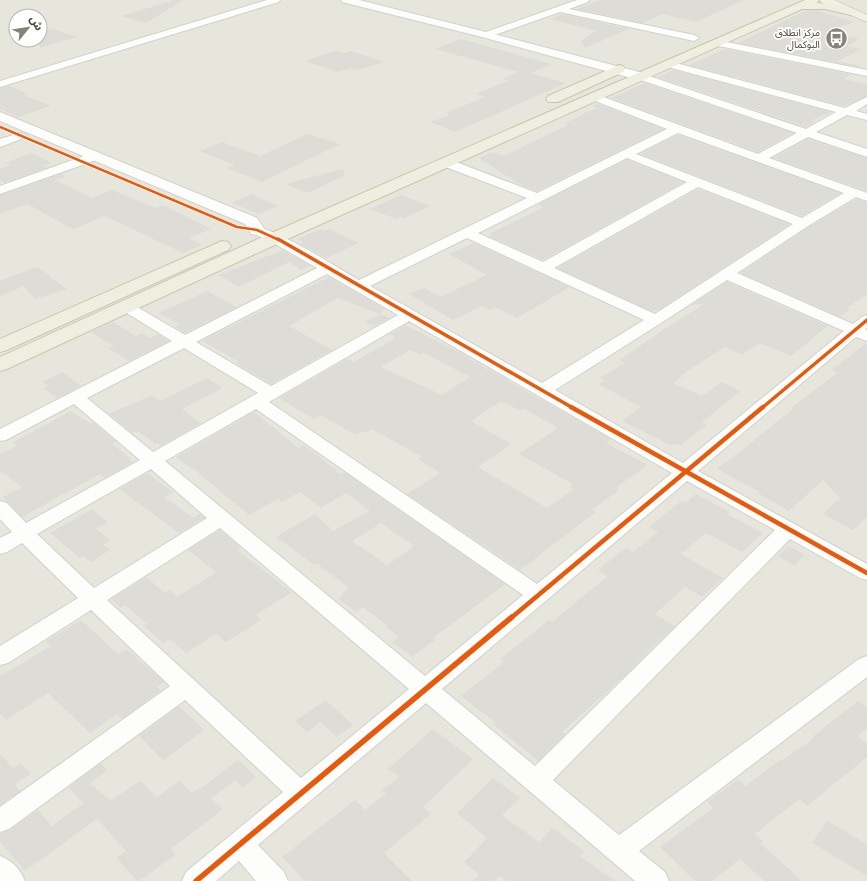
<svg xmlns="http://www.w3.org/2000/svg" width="867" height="881" font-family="'Exo 2','Noto Sans Arabic',sans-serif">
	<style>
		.residential { fill: #e7e6dc; fill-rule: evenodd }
		.building { fill: #dddcd7; fill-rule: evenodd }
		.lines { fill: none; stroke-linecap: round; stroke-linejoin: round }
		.minor-casing { stroke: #d1d1cc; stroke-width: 2 }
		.tertiary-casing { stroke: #d1d1cc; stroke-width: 2 }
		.primary-casing { stroke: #d5d4bc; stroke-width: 2 }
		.trunk-casing { stroke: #cac7ab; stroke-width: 2 }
		.minor { fill: #fdfdfc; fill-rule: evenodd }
		.tertiary { fill: #fdfdfc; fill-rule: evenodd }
		.primary { fill: #f1f1e6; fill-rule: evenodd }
		.trunk { fill: #eeeee1; fill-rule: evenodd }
		.cycleway-far3-casing { stroke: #fff; stroke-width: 4 }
		.cycleway-far2-casing { stroke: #fff; stroke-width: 5.5 }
		.cycleway-far1-casing { stroke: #fff; stroke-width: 7 }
		.cycleway-casing { stroke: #fff; stroke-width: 8 }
		.cycleway-far3 { stroke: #e8590c; stroke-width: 2.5 }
		.cycleway-far2 { stroke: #e8590c; stroke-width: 3.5 }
		.cycleway-far1 { stroke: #e8590c; stroke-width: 4.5 }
		.cycleway { stroke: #e8590c; stroke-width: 5.5 }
		.labels { text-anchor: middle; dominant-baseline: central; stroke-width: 3.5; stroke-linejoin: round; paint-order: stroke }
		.far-poi-label { font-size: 10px; fill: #4a483a; stroke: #fff; text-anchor: end }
	</style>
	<rect width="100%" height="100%" fill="#f3f3ee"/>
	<path class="residential" d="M0 0H867V881H0ZM16 16H40V40H16Z"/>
	<path class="building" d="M174 0H181L182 1 146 23 122 16Z
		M600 0H743L697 22 662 14 643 23 577 9Z
		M807 10H817L854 22 828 32 859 39 847 46 861 49 838 61 861 66 859 67 738 43Z
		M563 14 629 29 585 48 581 41 596 31 550 19Z
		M53 29 77 37 40 48V33Z
		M461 39 551 64 531 73 566 83 455 132 430 122 450 115 446 113 485 97 476 94 508 81 502 79 518 72 435 49Z
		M725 49 850 74 844 79 867 84V96L844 106 689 65Z
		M334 51 345 53 351 51 384 62 357 70 351 68 338 72 305 61Z
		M674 70 831 112 812 120 816 121 806 127 658 77Z
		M645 83 793 133 758 152 611 98Z
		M9 86 28 94 24 95 51 106 18 117 0 109V88Z
		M598 104 663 129 537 191 519 184 479 158 493 152 504 156 568 125 563 124 583 115 582 114 598 108 593 106Z
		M308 134 340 144 262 182 227 168 235 165 200 151 222 142 260 156Z
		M678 135 841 193 802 216 640 154Z
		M808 139 867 158V191L773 158Z
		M31 153 52 163 43 166 47 168 5 183 0 180V169L10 165 5 163Z
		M627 160 684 182 543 260 489 236 492 235 489 234 544 207 538 205 544 201Z
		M343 169 345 175 308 193 285 184Z
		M61 174 66 177 56 180 92 198 112 190 155 208 163 205 211 229 189 238 202 245 183 253 105 216 73 229 27 204 0 214V195Z
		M698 189 790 224 659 310 651 311 557 268Z
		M252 194 278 206 259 214 232 203Z
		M401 195 430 206 403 219 400 217 396 219 370 209Z
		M856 199 867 202V294L847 308 850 309 840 317 740 273 809 227Z
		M321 229 325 231 329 229 359 243 326 258 300 244 303 242 297 239Z
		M474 243 570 287 517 318 495 307 490 310 482 306 453 320 409 294 424 288 440 297 487 275 449 254Z
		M283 250 310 266 301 270 289 262 239 287 219 275Z
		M36 267 51 276H49L67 289 35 299 24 286 0 296V281Z
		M329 277 383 308 381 314 390 318 374 326 365 322 380 314 338 298 289 326 332 350 271 384 236 363 239 362 202 341Z
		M727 282 828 326 791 356 759 343 742 355 725 347 680 376 682 377 673 383 702 396 722 382 740 391 702 422 707 425 681 445 668 444 622 421 641 407 598 384 605 380 600 378 625 363 620 360 663 330 704 304 691 305Z
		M207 291 237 307 185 333 174 327 179 324 159 313Z
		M113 322 136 336 141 333 150 338 158 334 169 341 129 361 108 348 113 346 91 332Z
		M405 325 461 353 469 358H468L611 439 606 443 647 465 616 488 619 490 592 510 596 512 520 570 407 494 440 473 418 459 422 457 372 429 366 433 363 431 355 435 321 415 314 419 279 398 347 359 353 362 395 339 392 338 394 336 390 334ZM410 350 420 355 424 353 470 377 442 395 381 367ZM501 401 521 411 525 409 558 428 519 454 573 484 570 487 574 489 547 508 478 467 511 444 471 421Z
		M867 343V517L853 530 823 514 840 498 823 480 789 511 757 493 760 492 717 469 755 440H754L773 425H772L794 409 791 408 837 373 832 370Z
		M63 372 81 386 57 398 44 388 48 386 42 382Z
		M207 378 222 388 182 409 201 423 161 446 157 443 155 444 138 431 133 433 109 414 152 395 160 401Z
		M71 411 84 420 85 419 90 423 93 422 116 442 112 444 130 458 128 459 132 462 105 478 100 474 22 517 3 497 22 487 0 470V454L17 446 13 442Z
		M254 412 298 448 304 445 341 474 344 472 505 584 433 638 435 640 412 657 392 642 399 637 385 626 387 625 363 607 356 612 339 599 348 587 316 563 314 565 276 537 315 514 333 531 370 511 346 493 321 508 300 492 281 502 278 499 249 515 196 471 176 457ZM381 523 414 546 387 565 352 541Z
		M147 473 173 492 164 497 193 518 200 514 204 518 179 533 119 489Z
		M696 494 730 512 727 514 763 533 742 552 706 533 681 554 723 578 702 597 685 587 655 614 675 626 647 652H648L628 673 562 732 565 734 538 761 493 724 496 723 461 696 504 662 500 659 549 620 552 622 608 576 598 570 626 548 633 552 658 532 649 527 681 501 685 503Z
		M92 509 108 522 96 529 110 540 103 545 110 550 91 562 83 556 80 558 50 533Z
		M220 530 241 548 237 550 292 592 256 615 261 620 226 642 216 634 186 653 170 639 163 643 144 626 147 624 125 605 121 608 111 599 146 577 165 593 170 590 177 597 211 576 216 572 188 550Z
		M789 546 805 555 794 565 778 556Z
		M81 620 118 654 126 649 164 682 157 687 161 690 122 719 117 714 90 733 48 693 6 720 0 714V676L51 646 46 641Z
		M326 700 353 725 337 737 320 722 307 732 295 721Z
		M858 701 867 708V728L857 736 867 744V757L807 806 799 799 755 834 763 841 760 843 802 881H764L740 859 712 881H695L660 847 713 808 707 802 738 779 745 786 781 759 783 760 814 738 812 737Z
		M179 706 204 730 163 760 139 736Z
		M433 729 473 759 423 807 431 814 384 853 412 881H305L282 857 355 800 365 810 386 794 382 790 399 777 388 769Z
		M0 754 13 768 21 763 31 774 15 784 20 791 0 805Z
		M238 760 256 777 243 788 235 780 211 798 223 809 171 849 175 855 139 881H137L117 858 126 851 97 819 25 871 0 842V833L10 830 38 810 52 826 84 803 68 788 101 763 107 770 90 783 110 801 140 781 157 797 180 781 191 793 199 788 200 789Z
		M493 778 520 798 502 815 539 842 552 828 584 851 580 856 615 881H506L499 876 494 881H473L479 874 464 862 487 838 457 813Z
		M827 821 867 844V876L812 843Z"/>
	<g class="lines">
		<defs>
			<path id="minor" d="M267 0H280L279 2 0 87V81Z
				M577 0H589L588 2 569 9 694 35 699 38 694 41 560 12 489 37H483L481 35 483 33Z
				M717 40 867 70V76L714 45 712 43 714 41Z
				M668 61 845 108 867 97V104L856 111 867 114V120L847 115 816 132 867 149V157L808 137 769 158 867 193V201L856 197 808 226 737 273 853 324 862 317 867 315V328L865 329 867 330V341L856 337 698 471 867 564V580L860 578 790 539 553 780 619 835 859 659 867 656V677L639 851 665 872 669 881H635L426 703 258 845 284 872 288 881H256L239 861 216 881H182L186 872 283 792 185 700 9 829 0 832V807L170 686 91 610 8 663 0 665V646L78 598 22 543 7 552 0 554V538L12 532 0 519V501L7 503 26 523 140 460 74 404 6 440 0 441V429L172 341 122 310 119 307 122 304 127 302 132 304 185 335 317 268 270 241 252 233 250 230 252 227C268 223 341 270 359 280L527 198 443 166 441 163 443 160H451L537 193 667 129 590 99 589 97 590 95H598L758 154 797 133 635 78 634 76 635 74H643L806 129 836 112 664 66 663 64ZM678 133 844 193 802 218 636 154ZM627 158 687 182 543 262 478 233ZM698 187 793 224 655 314 554 268ZM467 238 644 320 542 383 370 286ZM327 274 398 315 271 386 196 342ZM727 280 844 331 683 463 555 390 661 323ZM409 321 672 473 537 584 269 402ZM184 348 258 393 153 452 87 398ZM256 409 523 595 425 676 165 461ZM151 469 207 518 94 588 37 534ZM687 481 775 530 535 766 442 689ZM220 528 409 689 301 778 107 600Z
				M20 133 24 134 26 136 24 138 0 147V139Z
				M95 152 99 153 101 156 99 159 0 194V186Z
				M0 856C13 861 19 868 25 881H0Z"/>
			<path id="tertiary" d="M341 0H359L490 33 643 73 645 76 643 79H635L482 37 342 2Z
				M0 112 257 218 265 230 263 234 257 235 251 234 245 224 0 121Z"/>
			<path id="primary" d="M820 0H834L867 15V22L821 2Z"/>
			<path id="trunk" d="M805 0H819L817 3C826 3 851 6 857 12L851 15 825 9H802L281 242 7 369 0 371V357L269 234Z
				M619 65 623 66 625 69 623 72 558 102H548L546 99 548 96Z
				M222 241 228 242 231 246 228 250 7 350 0 352V339Z"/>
		</defs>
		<use href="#minor" class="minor-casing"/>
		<use href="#tertiary" class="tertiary-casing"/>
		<use href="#primary" class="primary-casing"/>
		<use href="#trunk" class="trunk-casing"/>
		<use href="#minor" class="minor"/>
		<use href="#tertiary" class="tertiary"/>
		<use href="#primary" class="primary"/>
		<use href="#trunk" class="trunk"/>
		<defs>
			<path id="cycleway-far3" d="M0 127 237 227 257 230 279 240"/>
			<path id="cycleway-far2" d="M278 239 573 408
				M762 408 867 320"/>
			<path id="cycleway-far1" d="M571 407 867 573
				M511 618 763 407"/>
			<path id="cycleway" d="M196 881 512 617"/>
		</defs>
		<use href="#cycleway-far3" class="cycleway-far3-casing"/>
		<use href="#cycleway-far2" class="cycleway-far2-casing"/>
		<use href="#cycleway-far1" class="cycleway-far1-casing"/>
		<use href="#cycleway" class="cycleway-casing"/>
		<use href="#cycleway-far3" class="cycleway-far3"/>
		<use href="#cycleway-far2" class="cycleway-far2"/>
		<use href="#cycleway-far1" class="cycleway-far1"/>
		<use href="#cycleway" class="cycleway"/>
	</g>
	<defs>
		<symbol id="bus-disc" viewBox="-11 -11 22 22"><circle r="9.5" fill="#858479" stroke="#fff"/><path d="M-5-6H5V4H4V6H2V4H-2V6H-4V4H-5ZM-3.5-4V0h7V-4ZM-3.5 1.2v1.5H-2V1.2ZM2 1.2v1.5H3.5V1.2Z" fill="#fff"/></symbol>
	</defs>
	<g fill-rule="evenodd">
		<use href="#bus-disc" x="824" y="26" width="25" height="25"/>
	</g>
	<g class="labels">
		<g class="far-poi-label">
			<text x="820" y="32">مركز انطلاق<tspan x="820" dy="12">البوكمال</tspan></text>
		</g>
	</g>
	<g transform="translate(28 28) rotate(60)"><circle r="19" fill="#ffffff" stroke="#b7b6b0"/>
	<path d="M0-3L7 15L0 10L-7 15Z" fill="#858479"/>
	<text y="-6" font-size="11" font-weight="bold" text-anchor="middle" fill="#4a483a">ش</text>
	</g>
</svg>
